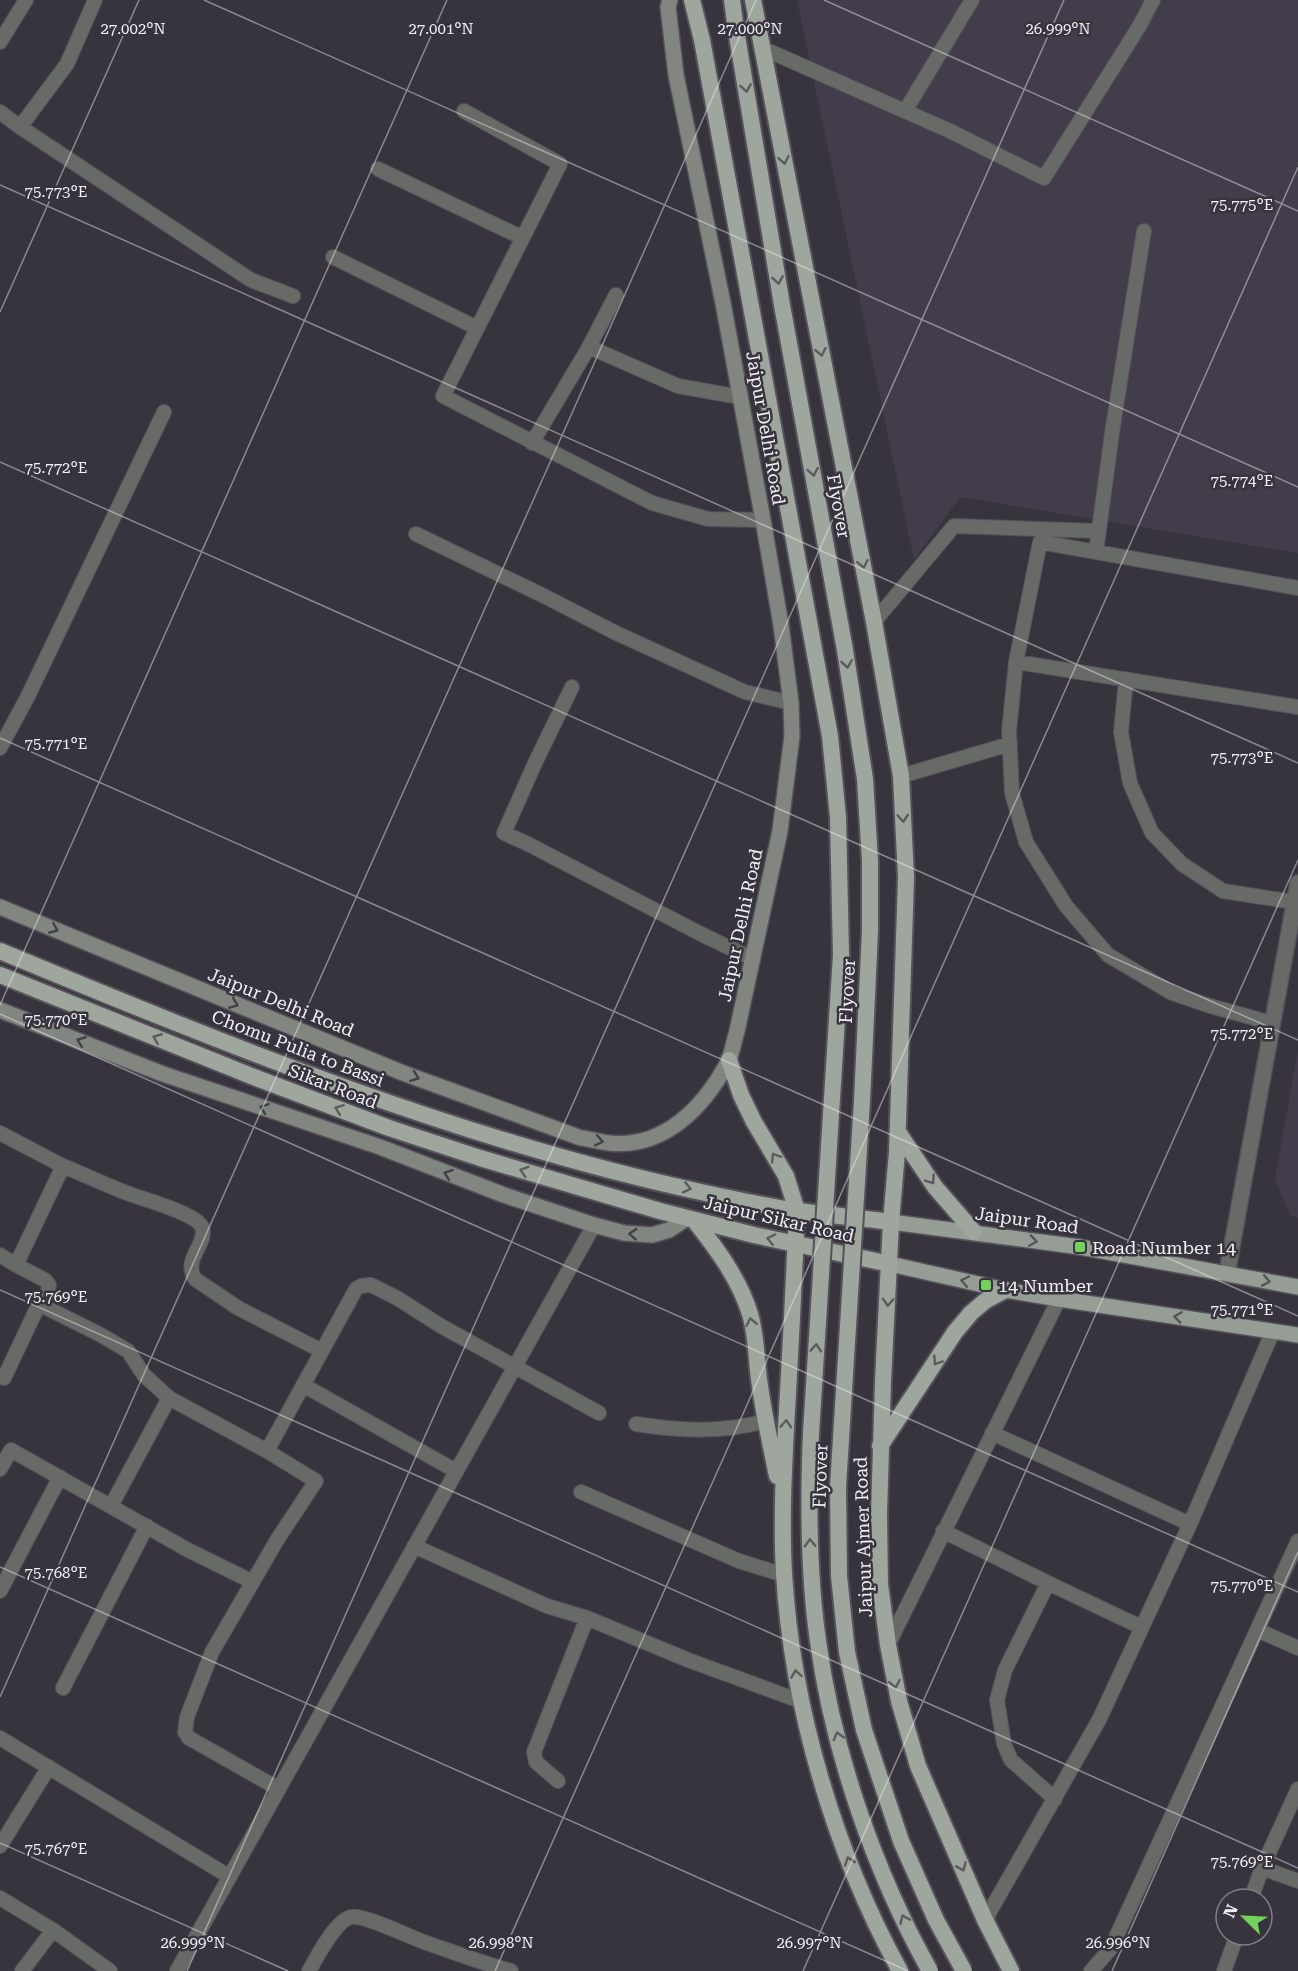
<svg xmlns="http://www.w3.org/2000/svg" width="1298" height="1971" font-family="'Roboto Serif',serif">
	<style>
		.built { fill: #433c4a }
		.lines { fill: none; stroke-linecap: round; stroke-linejoin: round }
		.minor-casing { stroke: #56525b; stroke-width: 16 }
		.tertiary-casing { stroke: #56525b; stroke-width: 18 }
		.secondary-casing { stroke: #56525b; stroke-width: 18 }
		.primary-casing { stroke: #56525b; stroke-width: 18 }
		.trunk-casing { stroke: #56525b; stroke-width: 20 }
		.minor { stroke: #676a66; stroke-width: 14 }
		.tertiary { stroke: #676a66; stroke-width: 15 }
		.secondary { stroke: #818780; stroke-width: 15 }
		.primary { stroke: #969d94; stroke-width: 15 }
		.trunk { stroke: #9fa69e; stroke-width: 16 }
		.trunk-bridge-casing { stroke: #56525b; stroke-width: 20; stroke-linecap: butt }
		.trunk-bridge { stroke: #9fa69e; stroke-width: 16 }
		.oneway { stroke: #5c5c5f }
		.oneway2 { stroke: #434047 }
		.oneway3 { stroke: #545457 }
		.ticks { fill: none; stroke: #f3f0f6; stroke-width: 1.5; stroke-opacity: 0.45 }
		.poi-dot { fill: #73d25c; stroke: #38343d; stroke-width: 2 }
		.labels { text-anchor: middle; dominant-baseline: central; stroke-width: 5; stroke-linejoin: round; paint-order: stroke }
		.street-label { font-size: 18px; fill: #f3f0f6; stroke: #38343d }
		.poi-label { font-size: 18px; fill: #f3f0f6; stroke: #38343d; text-anchor: start }
		.ticks-label { font-size: 15px; text-anchor: middle; fill: #f3f0f6; stroke: #38343d; stroke-width: 5; stroke-linejoin: round; paint-order: stroke }
	</style>
	<rect width="100%" height="100%" fill="#38343d"/>
	<path class="built" d="M797 0H1298V553L960 497 914 560Z
		M1298 1049V1218L1290 1216 1275 1179Z"/>
	<g class="lines">
		<defs>
			<path id="minor" d="M0 42 26 0
				M762 48 950 131 1044 178 1140 25 1153 0
				M464 111 560 164 443 396 652 503 708 519 763 520
				M905 111 972 0
				M0 112 20 127 67 64 95 0
				M20 127 251 280 293 296
				M378 169 521 237
				M333 257 477 328
				M616 295 589 347 678 386 740 397
				M532 443 589 347
				M416 534 544 596 616 633 745 692 791 703
				M1096 552 1113 426 1144 231
				M1298 588 1040 542 1016 662 1298 707
				M874 622 954 526 1098 531
				M1016 662 1009 731 1012 793 1026 842 1066 906 1108 955 1172 993 1210 1006 1272 1023
				M1126 679 1121 732 1130 783 1152 833 1182 864 1223 891 1294 902
				M572 687 535 763 504 833 528 844 701 934 753 959
				M0 748 27 698 164 412
				M901 776 1010 744
				M0 1133 63 1166
				M0 1255 16 1265
				M4 1378 39 1304
				M303 1385 456 1471
				M636 1424C681 1431 723 1433 766 1421
				M992 1433 1190 1524
				M267 1451 169 1398 144 1375 128 1351 101 1335 39 1304 48 1291 49 1285 45 1280 16 1265 63 1166C85 1175 106 1185 127 1193 142 1199 196 1213 202 1227 208 1244 182 1259 195 1279L238 1308 322 1351
				M0 1469 11 1450 188 1550 253 1582
				M581 1492 739 1561 784 1575
				M111 1506 169 1398
				M943 1531 1048 1583 1141 1627
				M414 1546 547 1606 587 1618 688 1660 800 1701
				M1048 1583 1005 1670 997 1700 1004 1744 1011 1760 1055 1799
				M0 1591 60 1477
				M1257 1630 1298 1648
				M888 1645 1059 1299
				M63 1688 147 1526
				M0 1738 230 1877
				M558 1781 536 1762 534 1752 587 1618
				M279 1789 189 1738 185 1732 187 1717 212 1652 277 1540 316 1481 267 1451 356 1289 361 1286 371 1285 397 1298 441 1326 599 1413
				M0 1846 49 1767
				M1262 1868 1298 1881
				M0 1898 53 1930 110 1971
				M1251 1899 1262 1868 1298 1789
				M985 1920 1099 1720 1190 1524 1273 1331
				M22 1971 53 1930
				M177 1971 594 1225
				M309 1971C317 1957 335 1921 351 1917 363 1914 410 1937 424 1942 453 1952 482 1963 511 1971
				M1091 1971 1111 1948 1298 1541
				M1224 1971 1237 1935"/>
			<path id="tertiary" d="M1227 1273 1298 883"/>
			<path id="secondary" d="M0 907 403 1073 581 1138C590 1139 600 1142 609 1143 664 1149 704 1107 728 1062 732 1053 734 1041 737 1031L780 831 792 736 791 703 781 625 763 520 723 303 676 75 668 7 670 0
				M0 1010 163 1074 380 1147 504 1195 594 1225 624 1233 652 1235 669 1230 687 1218"/>
			<path id="primary" d="M891 1222 1080 1247 1298 1287
				M890 1264 1005 1290 1059 1299 1298 1335"/>
			<path id="trunk" d="M692 0 702 40
				M732 0 736 30
				M753 0 874 622 901 776 906 878 897 1152 891 1222 883 1381 879 1514 880 1584 888 1645 899 1701 918 1766 985 1920 1011 1971
				M0 951C231 1047 465 1142 710 1194 739 1200 769 1207 798 1211 829 1215 860 1218 891 1222
				M0 975 259 1079 389 1128 480 1158 660 1211 754 1235 890 1264
				M729 1060 741 1095 754 1122 786 1176 797 1211C794 1277 791 1344 787 1410 784 1465 781 1519 784 1573 792 1708 835 1853 900 1971
				M898 1132 935 1187 974 1232
				M694 1220C716 1248 739 1278 750 1314 757 1337 756 1362 760 1386 764 1416 771 1446 777 1476
				M880 1446 955 1332 971 1313 985 1301 1005 1290"/>
		</defs>
		<use href="#minor" class="minor-casing"/>
		<use href="#tertiary" class="tertiary-casing"/>
		<use href="#secondary" class="secondary-casing"/>
		<use href="#primary" class="primary-casing"/>
		<use href="#trunk" class="trunk-casing"/>
		<use href="#minor" class="minor"/>
		<use href="#tertiary" class="tertiary"/>
		<use href="#secondary" class="secondary"/>
		<use href="#primary" class="primary"/>
		<use href="#trunk" class="trunk"/>
		<defs>
			<path id="trunk-bridge" d="M736 30 782 305 845 650 865 779 870 861V931L862 1101 838 1487 839 1576 847 1652 864 1730 901 1841 936 1920 964 1971
				M702 40 830 736 838 817 841 955 811 1433C808 1503 808 1572 818 1641 833 1752 875 1873 930 1971"/>
		</defs>
		<use href="#trunk-bridge" class="trunk-bridge-casing"/>
		<use href="#trunk-bridge" class="trunk-bridge"/>
	</g>
	<defs><path id="oneway-chevron" d="M-2-3.5L2.5 0L-2 3.5" fill="none" stroke-width="1.6" stroke-linecap="round" stroke-linejoin="round" transform="scale(1.5)"/></defs>
	<g class="oneway">
		<use href="#oneway-chevron" transform="translate(746 88) rotate(81)"/>
		<use href="#oneway-chevron" transform="translate(784 160) rotate(79)"/>
		<use href="#oneway-chevron" transform="translate(778 280) rotate(81)"/>
		<use href="#oneway-chevron" transform="translate(821 352) rotate(79)"/>
		<use href="#oneway-chevron" transform="translate(813 472) rotate(80)"/>
		<use href="#oneway-chevron" transform="translate(863 564) rotate(79)"/>
		<use href="#oneway-chevron" transform="translate(847 664) rotate(81)"/>
		<use href="#oneway-chevron" transform="translate(903 818) rotate(87)"/>
		<use href="#oneway-chevron" transform="translate(157 1038) rotate(-158)"/>
		<use href="#oneway-chevron" transform="translate(339 1109) rotate(-159)"/>
		<use href="#oneway-chevron" transform="translate(775 1157) rotate(-122)"/>
		<use href="#oneway-chevron" transform="translate(524 1171) rotate(-163)"/>
		<use href="#oneway-chevron" transform="translate(931 1180) rotate(55)"/>
		<use href="#oneway-chevron" transform="translate(687 1188) rotate(14)"/>
		<use href="#oneway-chevron" transform="translate(771 1239) rotate(-168)"/>
		<use href="#oneway-chevron" transform="translate(888 1302) rotate(93)"/>
		<use href="#oneway-chevron" transform="translate(751 1322) rotate(-102)"/>
		<use href="#oneway-chevron" transform="translate(816 1348) rotate(-86)"/>
		<use href="#oneway-chevron" transform="translate(937 1361) rotate(124)"/>
		<use href="#oneway-chevron" transform="translate(786 1424) rotate(-87)"/>
		<use href="#oneway-chevron" transform="translate(810 1543) rotate(-92)"/>
		<use href="#oneway-chevron" transform="translate(796 1674) rotate(-99)"/>
		<use href="#oneway-chevron" transform="translate(895 1684) rotate(79)"/>
		<use href="#oneway-chevron" transform="translate(838 1736) rotate(-105)"/>
		<use href="#oneway-chevron" transform="translate(849 1861) rotate(-109)"/>
		<use href="#oneway-chevron" transform="translate(962 1867) rotate(66)"/>
		<use href="#oneway-chevron" transform="translate(904 1919) rotate(-114)"/>
	</g>
	<g class="oneway2">
		<use href="#oneway-chevron" transform="translate(54 929) rotate(23)"/>
		<use href="#oneway-chevron" transform="translate(234 1004) rotate(22)"/>
		<use href="#oneway-chevron" transform="translate(81 1041) rotate(-158)"/>
		<use href="#oneway-chevron" transform="translate(415 1077) rotate(20)"/>
		<use href="#oneway-chevron" transform="translate(264 1108) rotate(-161)"/>
		<use href="#oneway-chevron" transform="translate(599 1141) rotate(12)"/>
		<use href="#oneway-chevron" transform="translate(448 1174) rotate(-159)"/>
		<use href="#oneway-chevron" transform="translate(633 1234) rotate(-177)"/>
	</g>
	<g class="oneway3">
		<use href="#oneway-chevron" transform="translate(1033 1241) rotate(8)"/>
		<use href="#oneway-chevron" transform="translate(965 1281) rotate(-168)"/>
		<use href="#oneway-chevron" transform="translate(1266 1281) rotate(11)"/>
		<use href="#oneway-chevron" transform="translate(1178 1317) rotate(-172)"/>
	</g>
	<path class="ticks" d="M204 0 1298 487M824 0 1298 211M0 185 1298 763M0 312 139 0M0 462 1298 1040M0 738 1298 1316M0 1005 447 0M0 1014 1298 1592M0 1290 1298 1868M0 1567 908 1971M0 1697 756 0M0 1843 288 1971M187 1971 1064 0M495 1971 1298 167M803 1971 1298 860M1112 1971 1298 1552"/>
	<g class="poi-dot">
		<rect x="1074" y="1241" width="12" height="12" rx="3"/>
		<rect x="980" y="1279" width="12" height="12" rx="3"/>
	</g>
	<g class="labels">
		<g class="street-label">
			<text transform="translate(766 428) rotate(80)">Jaipur Delhi Road</text>
			<text transform="translate(839 506) rotate(80)">Flyover</text>
			<text transform="translate(740 925) rotate(-78)">Jaipur Delhi Road</text>
			<text transform="translate(847 991) rotate(-87)">Flyover</text>
			<text transform="translate(281 1002) rotate(22)">Jaipur Delhi Road</text>
			<text transform="translate(298 1048) rotate(21)">Chomu Pulia to Bassi</text>
			<text transform="translate(333 1086) rotate(21)">Sikar Road</text>
			<text transform="translate(779 1219) rotate(13)">Jaipur Sikar Road</text>
			<text transform="translate(1027 1220) rotate(8)">Jaipur Road</text>
			<text transform="translate(820 1476) rotate(-88)">Flyover</text>
			<text transform="translate(863 1537) rotate(-92)">Jaipur Ajmer Road</text>
		</g>
		<g class="poi-label">
			<text x="1092" y="1247">Road Number 14</text>
			<text x="998" y="1285">14 Number</text>
		</g>
	</g>
	<g class="ticks-label">
		<text x="133" y="34">27.002°N</text>
		<text x="441" y="34">27.001°N</text>
		<text x="750" y="34">27.000°N</text>
		<text x="1058" y="34">26.999°N</text>
		<text x="56" y="197">75.773°E</text>
		<text x="1242" y="210">75.775°E</text>
		<text x="56" y="473">75.772°E</text>
		<text x="1242" y="486">75.774°E</text>
		<text x="56" y="749">75.771°E</text>
		<text x="1242" y="763">75.773°E</text>
		<text x="56" y="1025">75.770°E</text>
		<text x="1242" y="1039">75.772°E</text>
		<text x="56" y="1302">75.769°E</text>
		<text x="1242" y="1315">75.771°E</text>
		<text x="56" y="1578">75.768°E</text>
		<text x="1242" y="1591">75.770°E</text>
		<text x="56" y="1854">75.767°E</text>
		<text x="1242" y="1867">75.769°E</text>
		<text x="193" y="1948">26.999°N</text>
		<text x="501" y="1948">26.998°N</text>
		<text x="809" y="1948">26.997°N</text>
		<text x="1118" y="1948">26.996°N</text>
	</g>
	<g transform="translate(1244 1917) rotate(294)"><circle r="28" fill="#38343d" stroke="#837f87" stroke-width="1.5"/>
	<path d="M0-4.5L10 22L0 15L-10 22Z" fill="#73d25c"/>
	<text y="-9" font-size="16" font-weight="bold" text-anchor="middle" fill="#f3f0f6">N</text>
	</g>
</svg>
